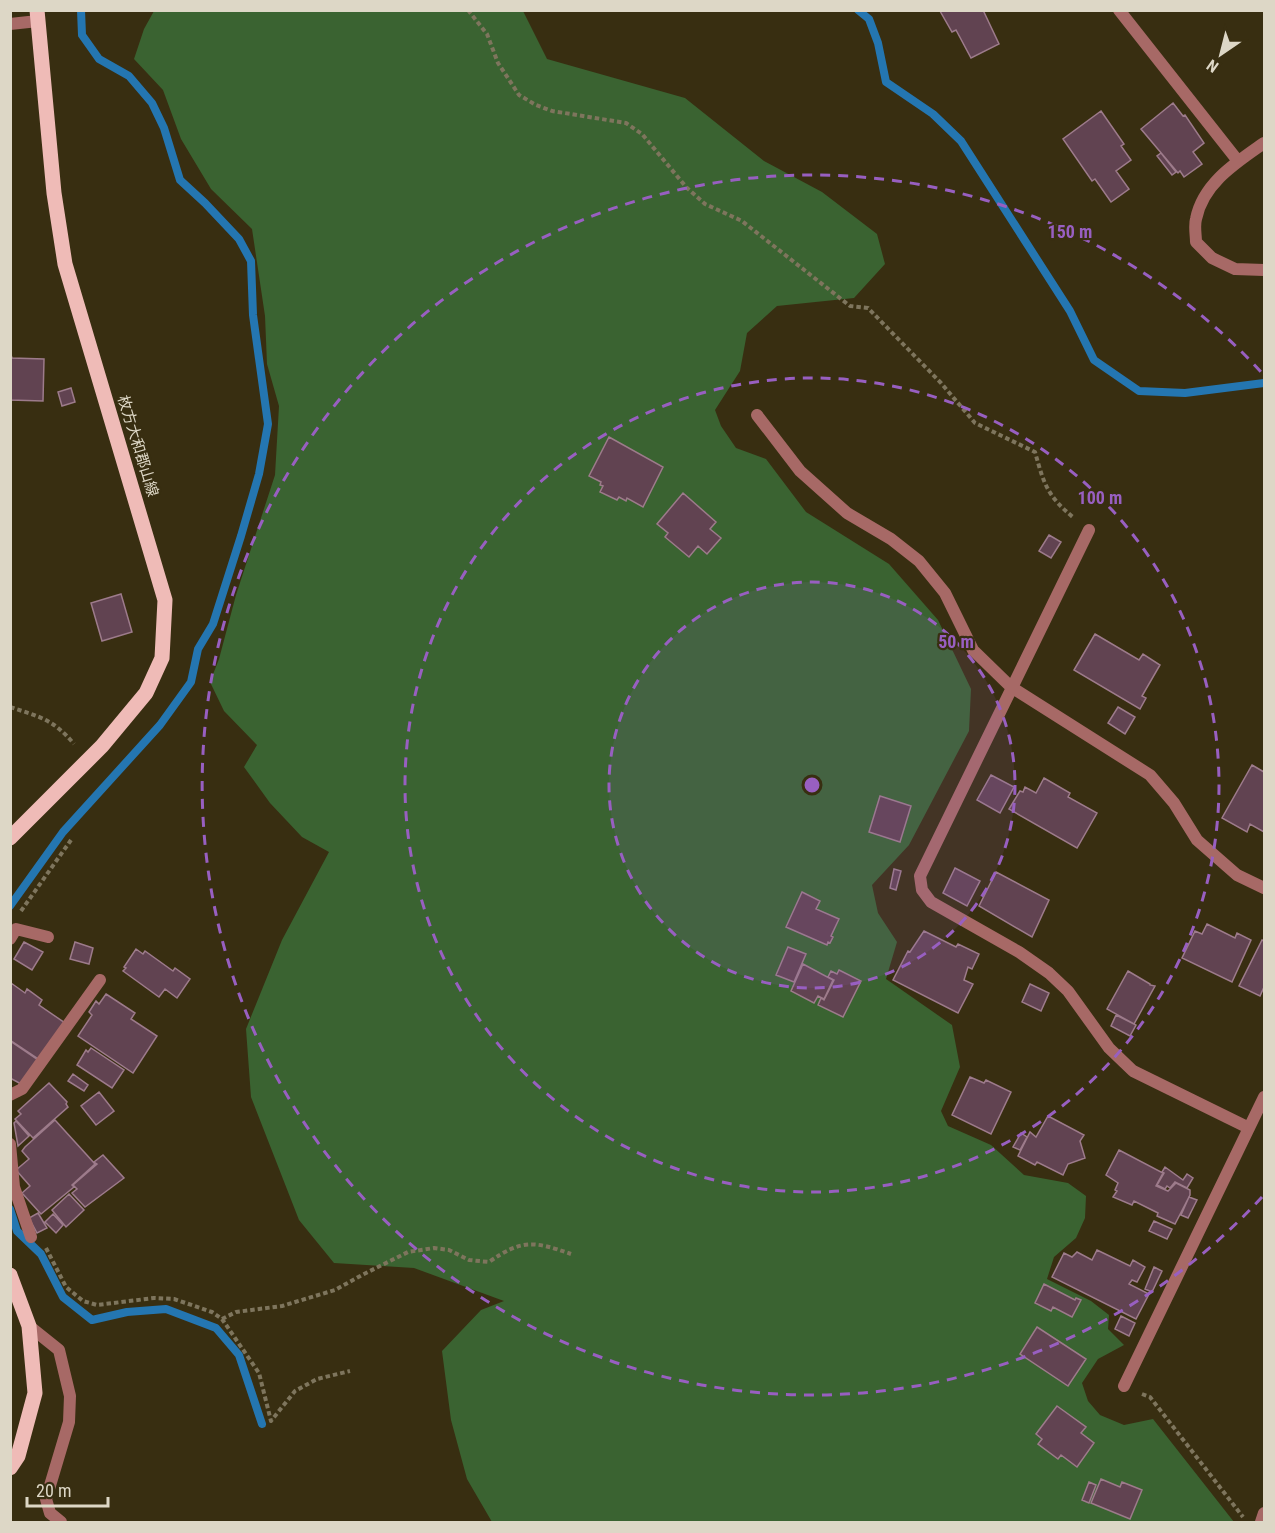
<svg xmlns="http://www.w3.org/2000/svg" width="1275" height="1533" font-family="'Roboto Condensed','Noto Sans JP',sans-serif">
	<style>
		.green { fill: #3a6331 }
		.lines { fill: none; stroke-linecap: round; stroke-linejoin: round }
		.stream { stroke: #2476b1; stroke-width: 8 }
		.building { fill: #614351; stroke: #9d7b8b; stroke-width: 1.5 }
		.path { stroke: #7e755d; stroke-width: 4; stroke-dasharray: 4.5 3; stroke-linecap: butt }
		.service { stroke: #a76966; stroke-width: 12 }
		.minor { stroke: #a76966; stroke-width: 12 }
		.primary { stroke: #efbbb7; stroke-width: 15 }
		.ring { fill: none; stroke: #985fc1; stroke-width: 3; stroke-dasharray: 10 8 }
		.labels { text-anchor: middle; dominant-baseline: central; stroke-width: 4.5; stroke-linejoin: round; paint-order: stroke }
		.street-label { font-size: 15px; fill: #ddd7c6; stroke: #382e11 }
		.centre { fill: #985fc1; stroke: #382e11; stroke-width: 3 }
		.ring-label { font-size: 18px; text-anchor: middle; font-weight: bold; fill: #985fc1; stroke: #382e11; stroke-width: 4.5; stroke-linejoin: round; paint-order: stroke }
	</style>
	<rect width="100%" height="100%" fill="#382e11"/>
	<path class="green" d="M154 11H523L547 59 685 98 764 161 822 192 877 234 885 264 854 298 777 306 747 333 740 371 715 410 721 426 736 448 766 459 806 512 889 564 938 620 971 689 969 731 909 845 872 885 878 913 897 942 886 979 952 1025 960 1067 941 1111 948 1126 991 1145 1024 1175 1068 1183 1086 1196 1085 1218 1076 1238 1054 1257 1047 1279 1091 1301 1109 1315 1108 1329 1124 1345 1098 1359 1082 1383 1088 1401 1100 1415 1124 1425 1153 1419 1234 1522H492L467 1479 451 1420 442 1351 481 1310 504 1301 414 1268 334 1263 299 1220 251 1097 246 1029 282 940 329 852 302 837 270 803 244 767 257 745 224 711 210 682 219 659 236 595 275 475 279 406 267 364 265 316 252 229 211 189 181 139 163 90 134 59 144 29Z"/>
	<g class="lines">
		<path class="stream" d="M858 10 869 19 878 43 886 82 933 114 961 141 1070 311 1094 360 1139 391 1185 393 1264 383
			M10 906 63 832 160 725 191 682 198 649 213 624 241 536 259 474 268 424 253 315 251 261 239 239 205 203 180 180 164 128 152 103 129 76 99 59 82 35 81 10
			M10 1209 17 1231 41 1254 63 1297 92 1320 127 1312 166 1309 216 1328 239 1355 262 1424"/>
	</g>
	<path class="building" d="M983 10 999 44 971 58 956 30 952 32 940 11Z
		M1173 103 1183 116 1185 115 1204 143 1193 152 1202 164 1184 177 1180 171 1178 173 1141 129Z
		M1101 111 1124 144 1121 146 1131 160 1116 171 1129 189 1111 202 1095 179 1092 181 1063 139Z
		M1161 153 1176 172 1172 175 1157 156Z
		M10 352 12 358 44 359 43 401 10 400Z
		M71 388 75 402 62 406 58 392Z
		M609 437 663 467 643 507 627 498 626 501 619 497 617 500 600 492 603 486 600 485 601 482 589 476Z
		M683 493 716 522 710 529 721 538 707 554 698 546 689 557 665 537 668 533 657 524Z
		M1049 535 1061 542 1051 558 1039 551Z
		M121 594 132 632 102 641 91 603Z
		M1095 634 1139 660 1143 654 1160 665 1142 696 1146 698 1140 709 1074 670Z
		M1118 707 1135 717 1125 734 1108 723Z
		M1252 765 1264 772V832L1250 824 1247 832 1222 818Z
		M991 775 1014 787 1000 813 977 800Z
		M1044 778 1070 793 1068 797 1097 813 1077 848 1009 809 1020 791 1023 792 1025 787 1036 793Z
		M880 796 911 806 900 842 869 832Z
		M955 868 980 881 967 906 943 893Z
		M894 869 901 871 896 890 890 888Z
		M996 872 1049 900 1032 937 979 906Z
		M802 892 820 901 816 909 839 919 831 936 833 937 830 943 828 942 827 945 786 927Z
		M1207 924 1235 938 1237 933 1251 940 1232 982 1182 958 1195 931 1202 934Z
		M924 931 956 947 958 944 979 954 972 969 968 967 964 980 973 984 958 1013 893 980 908 951 910 952Z
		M1262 940 1264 941V987L1260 996 1239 986Z
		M24 942 43 952 32 970 14 959Z
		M75 942 93 948 89 964 70 959Z
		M788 947 806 954 794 982 776 975Z
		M136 949 143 954 145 951 173 971 175 968 190 979 177 998 165 989 159 997 123 971 126 968 124 967Z
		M803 964 833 980 824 999 818 996 814 1003 791 991Z
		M839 970 861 981 843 1017 818 1005 821 998 824 1000 834 980 828 977 831 971 837 974Z
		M1128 971 1150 984V985L1155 986 1134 1024 1107 1009Z
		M11 983 25 993 27 989 42 1000 39 1005 65 1023 40 1060 10 1040Z
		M1030 984 1049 993 1041 1011 1022 1002Z
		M106 994 135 1013 131 1019 157 1036 133 1073 78 1036 92 1015 89 1012 96 1001 99 1004Z
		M1116 1015 1136 1025 1130 1036 1111 1026Z
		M10 1041 38 1060 21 1084 10 1078Z
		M91 1048 124 1070 112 1088 77 1065 86 1050 88 1052Z
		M73 1074 88 1085 84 1091 68 1081Z
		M970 1077 984 1083 986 1080 1011 1092 991 1134 952 1115Z
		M49 1083 67 1102 66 1104 68 1107 33 1138 15 1119 21 1114 18 1111Z
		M99 1092 114 1111 96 1125 81 1106Z
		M1048 1116 1084 1135 1080 1141 1085 1158 1068 1164 1063 1175 1037 1162 1035 1165 1018 1156 1030 1132 1036 1137Z
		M55 1120 95 1164 72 1185 74 1187 41 1214 22 1193 30 1186 16 1170 29 1159 22 1151 25 1147Z
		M16 1121 29 1136 18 1146 14 1123Z
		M1021 1133 1027 1137 1020 1150 1013 1147Z
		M1119 1150 1163 1173 1156 1186 1168 1191 1176 1183 1190 1190V1195L1175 1224 1157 1216 1158 1213 1134 1201 1132 1205 1113 1197 1117 1191 1115 1190 1118 1183 1106 1175Z
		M103 1155 124 1178 85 1207 72 1193 77 1189 73 1185 97 1164 94 1162Z
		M1165 1167 1183 1180 1187 1174 1193 1178 1187 1188 1175 1182 1170 1188 1167 1186 1165 1189 1157 1185 1164 1173 1162 1172Z
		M69 1194 84 1210 66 1227 52 1210Z
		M1189 1197 1197 1200 1188 1218 1181 1215Z
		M38 1213 47 1228 37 1233 29 1218Z
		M53 1214 63 1225 56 1233 45 1222Z
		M1154 1221 1172 1229 1167 1239 1149 1231Z
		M1097 1250 1130 1266 1133 1260 1145 1267 1137 1282 1132 1280 1129 1284 1149 1294 1136 1319 1052 1277 1064 1253 1072 1257 1077 1252 1092 1260Z
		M1154 1267 1162 1271 1152 1292 1145 1289Z
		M1044 1284 1075 1300 1076 1298 1081 1300 1072 1317 1053 1307 1051 1311 1035 1303Z
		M1121 1316 1135 1323 1129 1336 1115 1329Z
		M1037 1327 1086 1359 1068 1386 1020 1354Z
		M1057 1406 1086 1427 1081 1433 1094 1443 1077 1467 1061 1455 1058 1459 1038 1444 1042 1439 1036 1434Z
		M1101 1479 1120 1487 1122 1482 1142 1490 1130 1519 1091 1503Z
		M1089 1482 1096 1485 1089 1503 1082 1500Z"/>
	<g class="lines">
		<path class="path" d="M468 10 487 34 498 63 519 95 536 105 552 111 626 123 642 134 687 188 705 204 742 221 850 306 868 308 941 383 975 423 1035 452C1044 484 1047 496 1074 518
			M10 707C40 717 53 719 74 744
			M21 911 71 840
			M46 1248 66 1287 83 1301 97 1305 154 1298 174 1299 212 1312 222 1319 259 1373 271 1421 295 1391 317 1379 350 1371
			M222 1319 236 1312 282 1306 335 1290 362 1275 408 1252 434 1248 449 1250 469 1260 489 1262C522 1239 534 1241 571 1254
			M1142 1394 1150 1397 1243 1517"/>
		<path class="service" d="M10 939 16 929 48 937"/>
		<path class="minor" d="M1119 10 1238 161
			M10 24 38 21
			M1264 143C1237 162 1203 183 1196 219 1194 226 1196 235 1196 242L1212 258 1235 269 1264 270
			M757 415 800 471 847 513 891 539 919 561 945 593 973 650 1011 687 1150 775 1174 803 1197 840 1237 875 1264 888
			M1089 530 920 876 922 890 931 902 1019 952 1049 973 1068 991 1109 1048 1133 1071 1249 1128
			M10 1095 22 1089 100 980
			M10 1144 14 1187 31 1237
			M29 1326 59 1350 70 1396 69 1422 46 1499 50 1513 61 1522
			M1124 1386 1264 1097
			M1261 1522 1264 1513"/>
		<path class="primary" d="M10 838 102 746 146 693 162 658 165 600 65 264 54 193 37 10
			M10 1275 29 1326 35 1393 18 1456 10 1468"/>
	</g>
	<circle cx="812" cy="785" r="203" fill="#985fc1" fill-opacity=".12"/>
	<g class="ring">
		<circle cx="812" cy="785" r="203"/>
		<circle cx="812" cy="785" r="407"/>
		<path d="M1262 1197A610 610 0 1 1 1262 373"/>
	</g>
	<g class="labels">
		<g class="street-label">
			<text transform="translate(138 446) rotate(73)">枚方大和郡山線</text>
		</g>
	</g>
	<circle cx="812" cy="785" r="9" class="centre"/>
	<g class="ring-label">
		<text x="1070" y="238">150 m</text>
		<text x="1100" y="504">100 m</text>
		<text x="956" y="648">50 m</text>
	</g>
	<rect width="1275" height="1533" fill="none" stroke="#ddd7c6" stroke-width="24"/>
	<g transform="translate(1221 54) rotate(215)" stroke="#382e11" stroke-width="4.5" paint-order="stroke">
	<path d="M0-4.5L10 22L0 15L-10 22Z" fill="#ddd7c6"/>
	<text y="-9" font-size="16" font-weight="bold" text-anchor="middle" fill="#ddd7c6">N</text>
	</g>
	<path d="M27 1497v9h81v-9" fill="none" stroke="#ddd7c6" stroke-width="3"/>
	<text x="36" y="1497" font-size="18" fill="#ddd7c6" stroke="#382e11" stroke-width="4.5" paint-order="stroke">20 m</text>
</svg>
